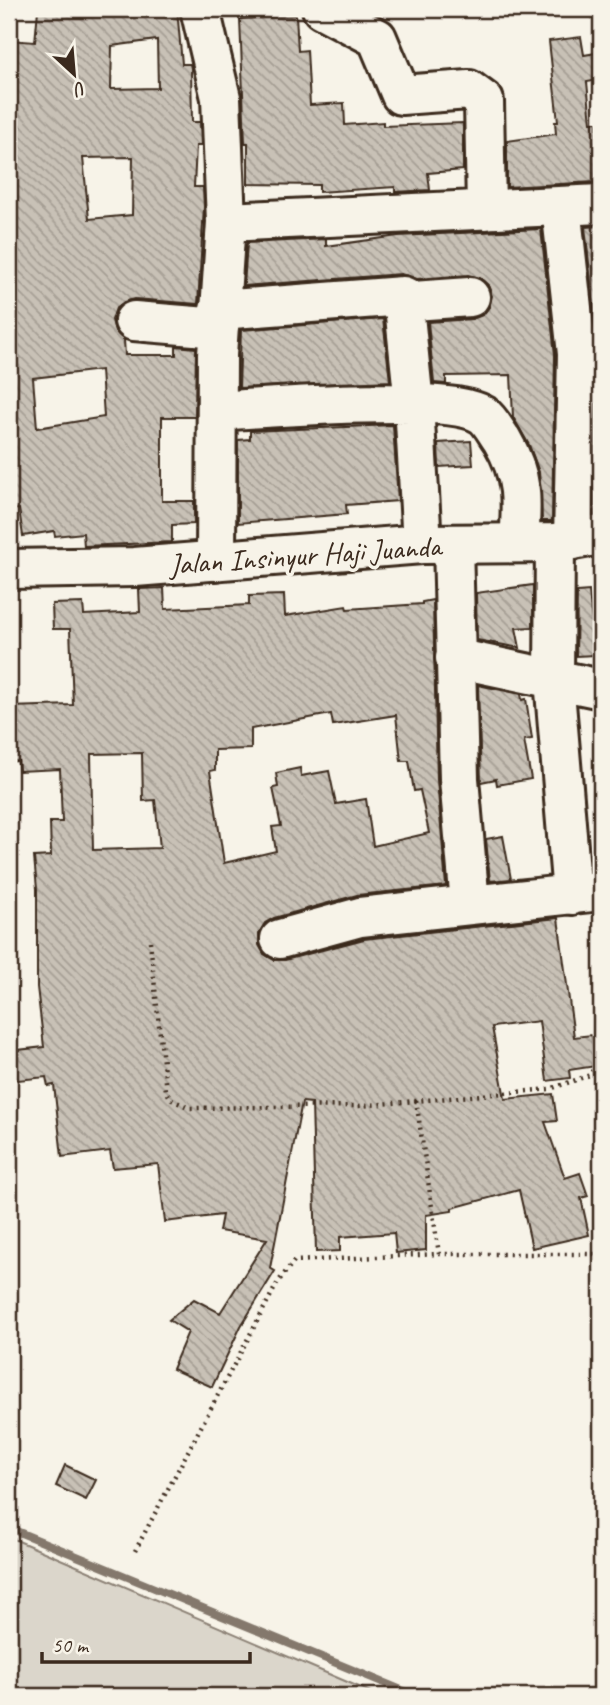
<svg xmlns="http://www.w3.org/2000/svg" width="610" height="1705" font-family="Caveat,sans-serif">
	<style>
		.grass { fill: #dbd6cb; stroke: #8b8074; stroke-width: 2 }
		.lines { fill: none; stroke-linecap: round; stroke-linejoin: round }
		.stream { stroke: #84786c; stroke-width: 8 }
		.building { fill: url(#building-back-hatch); stroke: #3b2a1e; stroke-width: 2; fill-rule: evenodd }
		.minor-casing { stroke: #3b2a1e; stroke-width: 44 }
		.major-casing { stroke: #3b2a1e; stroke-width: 44 }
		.path { stroke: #3b2a1e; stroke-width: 4.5; stroke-dasharray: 2 5; stroke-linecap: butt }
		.minor { stroke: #f7f3e8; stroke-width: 38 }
		.major { stroke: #f7f3e8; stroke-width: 38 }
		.labels { text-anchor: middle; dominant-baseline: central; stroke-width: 7; stroke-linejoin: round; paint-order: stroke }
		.street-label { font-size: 30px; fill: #3b2a1e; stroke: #f7f3e8 }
	</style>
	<defs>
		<pattern id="building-back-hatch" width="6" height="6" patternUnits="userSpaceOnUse" patternTransform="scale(1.75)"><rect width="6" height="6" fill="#c8c1b6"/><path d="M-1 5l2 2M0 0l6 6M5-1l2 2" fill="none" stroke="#a49d93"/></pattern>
	</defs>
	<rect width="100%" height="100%" fill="#f7f3e8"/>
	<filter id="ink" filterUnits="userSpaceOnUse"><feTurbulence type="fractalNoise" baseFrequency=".0143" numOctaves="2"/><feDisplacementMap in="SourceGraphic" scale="14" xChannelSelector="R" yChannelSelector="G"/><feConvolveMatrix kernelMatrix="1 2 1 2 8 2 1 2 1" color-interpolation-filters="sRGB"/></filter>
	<g filter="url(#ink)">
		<path class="grass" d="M9 1537 380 1696H27L9 1690Z"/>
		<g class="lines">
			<path class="stream" d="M9 1528 416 1696"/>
		</g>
		<path class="building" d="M114 9H177L182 64H190L191 68 192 122H200L201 146H196L194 187H203L204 207 198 304 135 299 124 302 116 308 112 320 115 331 124 340 125 355H176V346L196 348 195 417H162V501H194V524L172 525V542L84 546 83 533 55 536 54 531 23 536 19 509 11 510 9 491V40L35 42 38 10 115 16ZM157 40 158 88 111 89 112 46ZM133 157 132 215 89 219 83 158ZM101 370 104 417 37 428 33 378Z
			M296 15 298 51 307 50 310 105 344 103 345 125 383 122V126L463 123V170L428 173 430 190 395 192V187L319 192V185L248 184V143H245L240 19Z
			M581 37 584 55 596 53 599 80 587 82 591 122H597L595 182 507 187V141L556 134 555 122H558L549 41Z
			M601 226V506H596L599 354 585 227Z
			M541 229 555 355 552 521H542L539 472 529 445 513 417 511 375 446 376V384L434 383 428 322 472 319 483 315 489 307 492 296 488 285 480 278 468 275 417 279 401 274 244 286 247 243 326 239V246L398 236Z
			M383 319 390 381 239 388 241 330Z
			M393 425 398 501 346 505 347 514 238 523V440L250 439V431Z
			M471 441 473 465 439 467 438 443Z
			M533 585V627L516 628 520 648 477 640 476 593Z
			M164 588 165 609 249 605V596L284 595 285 616 346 606 347 609 422 604V602L433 600 437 780 446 886 357 895 274 918 265 923 259 933V945L264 954 274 960H285L364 939 558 918 574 1037 592 1035 596 1066 569 1070 570 1078 547 1081 539 1021 492 1027 505 1099 553 1094 557 1121 545 1122 565 1178 580 1173 588 1196 581 1198 589 1235 532 1248 519 1190 452 1208V1211L426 1215V1250L396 1253 394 1233 340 1237V1251L316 1252 312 1103 302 1102 270 1268 275 1271 241 1326 212 1387 172 1369 188 1332 169 1320 194 1299 220 1313 267 1239 219 1231 222 1215 165 1222 158 1164 113 1168 110 1151 62 1157 54 1085 48 1086 46 1077 9 1081V1051L44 1047 37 987V889L34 857 51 856 50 822H62L60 769 19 771 18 761 9 762V707L73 705 70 629H53L52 604 83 603 84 615 140 612 139 589ZM331 714 333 725 396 715 401 761H409L414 791 420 790 429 833 373 846 366 799 336 804 329 771 301 776 300 768 276 773 278 787 273 788 281 826 272 827 276 851 224 863 210 771 215 770V750L251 749V729ZM142 753 143 801 155 800 160 848 93 850 91 754Z
			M589 591 595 655 576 656 577 592Z
			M478 685 521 694 522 700 526 699 532 739 524 740 531 779 497 785 496 779 481 782Z
			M503 836 511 879 490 881 486 839Z
			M65 1465 96 1480 86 1500 56 1486Z"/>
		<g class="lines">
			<defs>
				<path id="minor" d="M200 9 221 98 226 222 217 355 216 561
					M322 9 377 38 401 95 469 90 484 101 486 210
					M561 206 577 354 573 540
					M226 222 601 204
					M403 296 414 404 422 544
					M219 310 403 296 413 301 470 297
					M134 321 219 328
					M217 411C263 408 451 393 483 415 491 421 496 432 502 440 524 477 522 502 519 543
					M555 543 554 679 572 895
					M453 544 459 779 470 904
					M455 658 601 689
					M280 939 360 917 601 891"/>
				<path id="major" d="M9 569 135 567 422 544 555 543 601 535"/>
			</defs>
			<use href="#minor" class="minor-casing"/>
			<use href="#major" class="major-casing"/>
			<path class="path" d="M150 941 166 1091 172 1100 190 1108 359 1106 550 1089 590 1075 601 1056
				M416 1100 439 1254
				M135 1551 278 1282 294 1261 439 1254H601"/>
			<use href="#minor" class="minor"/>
			<use href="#major" class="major"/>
		</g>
	</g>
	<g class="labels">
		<g class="street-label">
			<text transform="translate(305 555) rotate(-4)">Jalan Insinyur Haji Juanda</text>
		</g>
	</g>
	<rect width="610" height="1705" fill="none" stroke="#f7f3e8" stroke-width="35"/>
	<rect x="18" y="18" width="575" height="1670" fill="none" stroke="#3b2a1e" stroke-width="2.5" filter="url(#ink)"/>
	<g transform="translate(74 74) rotate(154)" stroke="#f7f3e8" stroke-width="5" paint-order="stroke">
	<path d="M0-5L12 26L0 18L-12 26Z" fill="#3b2a1e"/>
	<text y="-10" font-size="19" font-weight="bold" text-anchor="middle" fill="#3b2a1e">U</text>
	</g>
	<path d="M42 1652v10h208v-10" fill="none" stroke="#3b2a1e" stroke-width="3.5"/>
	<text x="52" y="1652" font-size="21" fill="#3b2a1e" stroke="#f7f3e8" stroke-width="5" paint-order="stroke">50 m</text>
</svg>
